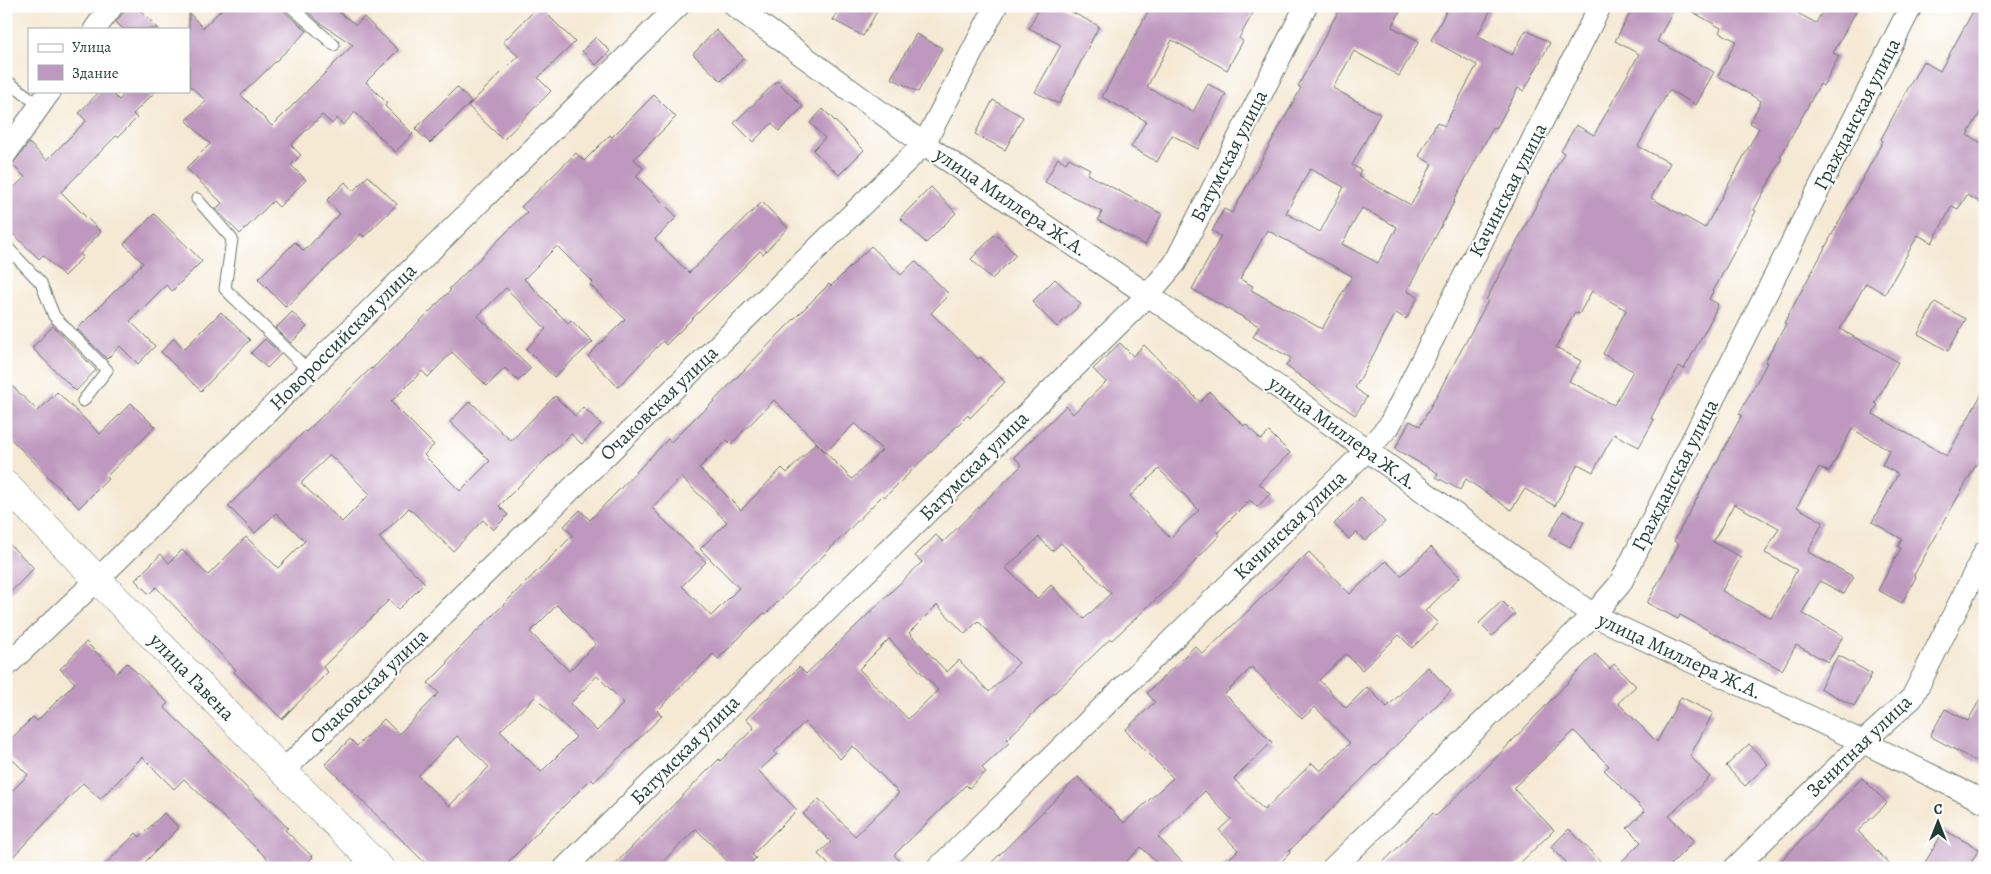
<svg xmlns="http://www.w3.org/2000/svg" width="1991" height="874" font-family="Alegreya,serif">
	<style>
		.building { fill: #be98be; fill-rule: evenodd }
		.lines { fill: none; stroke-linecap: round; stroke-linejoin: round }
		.lane-casing { stroke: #6a796c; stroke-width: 13 }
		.street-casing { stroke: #6a796c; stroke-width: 24 }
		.secondary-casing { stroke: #6a796c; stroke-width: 29 }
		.lane { stroke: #fff; stroke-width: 11 }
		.street { stroke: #fff; stroke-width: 22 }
		.secondary { stroke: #fff; stroke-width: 28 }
		.labels { text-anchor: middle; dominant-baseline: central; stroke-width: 4; stroke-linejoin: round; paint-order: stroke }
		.street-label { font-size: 20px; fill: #1f3d34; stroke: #fff }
	</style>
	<rect width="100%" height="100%" fill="#fff"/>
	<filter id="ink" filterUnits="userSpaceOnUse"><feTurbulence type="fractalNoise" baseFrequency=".02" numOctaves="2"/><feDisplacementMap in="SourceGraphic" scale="10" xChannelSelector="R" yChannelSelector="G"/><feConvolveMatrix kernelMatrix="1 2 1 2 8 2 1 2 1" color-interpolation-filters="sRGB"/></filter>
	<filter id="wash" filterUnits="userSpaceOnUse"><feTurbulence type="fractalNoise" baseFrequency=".0096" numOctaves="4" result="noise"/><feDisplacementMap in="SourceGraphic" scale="20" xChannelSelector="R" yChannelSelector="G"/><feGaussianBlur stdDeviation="1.12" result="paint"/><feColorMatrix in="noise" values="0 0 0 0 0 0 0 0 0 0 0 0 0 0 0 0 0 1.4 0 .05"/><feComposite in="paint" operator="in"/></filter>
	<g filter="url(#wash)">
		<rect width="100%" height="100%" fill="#f5e9d4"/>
		<g id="blocks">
			<path class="building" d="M125 6H136L159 29H123L116 22 123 13Z
				M225 6H283L285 12 307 31 241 95 272 126 353 45 319 22 302 6H331L356 25 364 17 398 50 366 82 387 103 385 106 413 134 395 152 355 112 343 125 337 118 332 124 322 115 291 145 301 155 291 165 306 180 279 207 273 201 240 234 216 209 222 203 186 168 210 144 186 120 206 101 189 85V13L203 28Z
				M539 6 575 42 538 78 551 91 503 140 468 106 518 56 503 42Z
				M841 6H880L863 36 833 20Z
				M1040 6H1060L1099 26 1059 104 1035 92 1061 45 1029 28Z
				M1151 6H1257L1239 38 1243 41 1227 70 1172 40 1147 87 1193 112 1208 84 1226 94 1198 149 1172 135 1157 162 1131 147 1146 121 1102 97Z
				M1341 6H1403L1392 27 1419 41 1399 76 1354 51 1333 88 1380 114 1352 165 1361 170 1358 176 1411 205 1432 164 1419 156 1437 122 1444 126 1477 65 1431 40 1449 6H1493L1477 36 1512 55 1526 30 1550 43 1524 91 1518 88 1496 129 1493 128 1454 200H1455L1407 291 1418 297 1406 319 1396 313 1355 388 1367 397 1355 415 1286 366 1291 358 1253 337 1259 326 1192 289 1221 236 1212 231 1224 209 1232 213 1301 88 1298 86ZM1310 169 1344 187 1320 232 1286 213ZM1362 208 1397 227 1378 263 1342 244ZM1267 230 1352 276 1322 329 1251 290 1253 286 1240 279Z
				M1634 6H1676L1657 41 1714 72 1696 105 1669 90 1638 146 1670 163 1651 198 1705 228 1759 128 1750 123 1761 101 1718 76 1736 41 1719 32 1721 28 1682 6H1785L1816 23 1825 6H1859L1833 53 1839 56 1823 86 1820 84 1780 157 1782 158 1754 210 1756 211 1709 299 1718 304 1711 320 1684 369 1679 366 1651 418 1654 420 1639 447 1614 434 1593 472 1578 464 1555 506 1525 489 1511 510 1466 479 1460 490 1436 477 1438 473 1395 449 1410 421 1420 426 1488 301 1486 300 1564 153 1561 151 1576 125 1594 135 1639 54 1615 41ZM1592 291 1626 310 1603 354 1633 371 1614 405 1569 381 1581 361 1556 347 1575 312 1579 314Z
				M1976 6H1985V104L1967 135 1985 145V205L1967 195 1958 209 1952 206 1932 243 1918 235 1885 294 1866 283 1840 329 1898 362 1875 403 1878 405 1873 414 1947 456 1985 388V449L1914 575 1916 577 1902 603 1878 590 1901 548 1898 547 1902 539 1872 522 1898 474 1882 465 1890 450 1852 429 1829 472 1819 467 1797 507 1823 522 1808 552 1854 577 1844 594 1820 581 1802 613 1843 636 1828 662 1796 645 1782 670 1680 615 1678 619 1647 603 1679 544 1674 541 1742 415 1739 414 1767 363 1765 362 1786 324 1784 323 1883 141 1881 139 1904 96 1923 61 1940 71ZM1734 504 1779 528 1765 553 1797 570 1771 618 1722 591 1741 557 1713 542Z
				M716 30 744 58 721 81 693 54Z
				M916 34 942 48 918 92 891 78Z
				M596 37 610 51 596 65 582 51Z
				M777 81 803 107 779 131 772 123 753 142 734 123Z
				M457 87 471 102 430 143 415 129Z
				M100 91H110L119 100 127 91H156L133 114 137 118 118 137 116 136 61 192 101 232 80 254 83 257 64 276 43 255 39 259 6 227V195L25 177 12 165 29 143 47 160 86 121 79 113Z
				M654 95 676 117 634 159 643 168 636 176 677 217 655 239 689 273 762 202 788 228 763 254 760 251 666 345 663 341 618 387 588 356 625 319 590 285 593 282 557 246 524 279 568 323 571 320 593 342 554 377 526 349 546 329 506 288 478 316 531 368 518 381 505 368 487 386 452 352 428 377 422 371 391 402 434 445 424 455 460 491 490 461 450 422 470 401 511 441 555 396 575 416 583 407 601 424 582 444 571 434 499 506 508 515 493 530 483 520 453 551 409 508 379 538 425 583 398 610 389 600 323 667 328 672 282 719 234 672 236 670 156 587 149 594 135 580 161 554 169 563 182 550 208 575 246 537 278 568 305 541 276 513 255 533 228 506 305 431 306 432 371 368 372 369 451 290 449 289 527 212 521 207 576 153 584 161 610 135 612 137ZM330 455 370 494 342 522 301 483Z
				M993 100 1023 117 1005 150 975 134Z
				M823 109 864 150 839 175 813 150 825 138 810 123Z
				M1058 158 1066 163 1069 158 1090 169 1087 174 1162 214 1145 245 1098 220 1102 212 1045 182Z
				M368 176 397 204 364 237 361 234 286 307 258 279 295 242 304 251 340 214 327 200 345 182 353 191Z
				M931 187 956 213 926 243 900 218Z
				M154 214 202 261 172 291 166 285 130 321 155 346 138 364 120 346 107 359 77 329 143 263 124 244Z
				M995 234 1016 255 992 279 971 259Z
				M871 246 901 275 915 261 949 294 931 313 978 359 980 357 1005 382 970 418 968 415 885 497 883 495 766 614 764 613 718 659 713 654 657 711 662 716 594 782 591 779 502 868H430L325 764 350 739 357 746 384 719 399 734 439 693 428 683 448 663 447 661 573 535 564 526 580 510 590 520 668 439 671 442 701 412 702 413 786 327 829 284 831 286ZM774 400 826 452 855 423 882 450 852 479 816 443 787 473 782 468 741 510 699 468 727 440 731 444ZM681 477 727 522 700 549 739 588 711 616 682 586 706 562 652 508ZM557 605 596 644 569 671 530 632ZM597 676 624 703 597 731 570 704ZM535 697 576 737 541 772 500 731ZM457 736 489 767 449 806 418 776Z
				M1055 279 1081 304 1057 327 1032 302Z
				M1935 302 1966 319 1948 351 1918 334Z
				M221 312 250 340 201 391 161 352 174 338 184 349Z
				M292 312 307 327 291 343 276 328Z
				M53 326 96 370 76 391 32 348Z
				M265 339 281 354 267 368 251 353Z
				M1120 343 1133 356 1144 345 1200 402 1210 392 1244 426 1246 424 1261 440 1269 432 1290 453 1259 483 1270 494 1257 507 1250 500 1217 533 1220 535 1179 578 1112 640 1110 639 1007 739 1010 742 982 768 986 772 969 788 966 785 894 855 907 868H832L818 854 831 842 803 814 819 799 855 836 899 793 853 746 840 759 805 722 774 752 777 754 759 771 797 810 752 855 756 858 746 868H734L696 829 656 868H611L719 759 720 761 754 728 746 719 799 667 806 674 855 627 922 562 915 556 936 535 943 542 986 500 1022 465 1014 457 1066 406 1073 414 1106 382 1093 369ZM1159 469 1199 510 1170 538 1130 496ZM1039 537 1052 551 1061 543 1111 593 1084 619 1051 585 1037 599 1006 568ZM937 605 965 634 978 621 1019 663 989 692 959 660 947 672 909 633ZM889 639 938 690 908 719 859 669Z
				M6 380 38 411 57 392 100 434 131 403 155 427 106 477 108 479 79 508 6 434Z
				M1361 497 1385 522 1365 541 1356 532 1349 539 1334 524Z
				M1563 511 1584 522 1570 547 1549 536Z
				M6 541 34 568 6 597Z
				M1431 547 1460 577 1425 611 1438 623 1412 648 1399 635 1362 670 1346 654 1319 680 1346 708 1367 687 1387 707 1428 667 1451 691 1289 851 1290 853 1275 868H1220L1238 850 1219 830 1231 819 1205 791 1158 837 1188 868H1162L1141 847 1120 868H986L1078 777 1124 823 1173 778 1125 730 1155 702 1147 693 1195 646 1203 654 1309 552 1350 594 1386 561 1401 576ZM1252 667 1302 719 1315 707 1350 743 1320 771 1312 763 1264 810 1234 779 1272 742 1225 694Z
				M1502 601 1515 614 1492 636 1479 623Z
				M86 642 117 673 127 663 168 703 164 707 288 828 285 830 313 857 302 868H277L184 779 174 789 142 757 100 799 83 783 6 864V797L28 775 6 753V744L33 717 37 721 75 683 60 669Z
				M1595 654 1610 669 1614 664 1636 686 1618 703 1657 742 1681 697 1713 713 1690 756 1710 777 1669 816 1694 841 1667 868H1615L1641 842 1627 828 1645 811 1604 770 1609 766 1574 731 1513 788 1554 830 1515 868H1377L1433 813 1436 816 1491 763Z
				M1838 655 1872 674 1854 706 1820 688Z
				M1985 690V766L1930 736 1945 709 1968 721Z
				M1749 744 1768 764 1745 786 1726 766Z
				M1862 778 1887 803 1858 831 1893 868H1774Z
				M164 813 179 828 139 868H102L136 833 140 837Z
				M1569 829 1607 868H1572L1551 847Z
				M1944 830 1979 849 1968 868H1922Z"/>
		</g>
	</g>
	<g filter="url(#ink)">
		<use href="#blocks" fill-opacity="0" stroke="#6a796c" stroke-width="1"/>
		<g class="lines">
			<defs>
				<path id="lane" d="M290 6 334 45
					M6 80 40 106
					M197 199 232 239 225 289 309 371
					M6 246 41 283 54 316 107 370 83 401"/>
				<path id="street" d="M735 6 924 144 1148 295 1367 450 1593 615 1863 742 1985 802
					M95 29 112 6
					M6 153 50 91
					M6 666 97 580 678 6
					M283 771 924 144 996 6
					M565 868 1148 295 1175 263 1306 6
					M938 868 1367 450 1389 426 1600 6
					M1333 868 1593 615 1620 584 1911 6
					M1735 868 1863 742 1912 698 1985 552"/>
				<path id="secondary" d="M6 485 283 771 380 868"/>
			</defs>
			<use href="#lane" class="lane-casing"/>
			<use href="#street" class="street-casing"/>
			<use href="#secondary" class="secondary-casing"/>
			<use href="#lane" class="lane"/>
			<use href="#street" class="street"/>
			<use href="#secondary" class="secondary"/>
		</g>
	</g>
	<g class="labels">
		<g class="street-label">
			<text transform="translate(1857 114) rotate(-63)">Гражданская улица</text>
			<text transform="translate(1229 156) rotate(-63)">Батумская улица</text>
			<text transform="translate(1508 190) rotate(-63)">Качинская улица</text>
			<text transform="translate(1011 202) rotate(34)">улица Миллера Ж.А.</text>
			<text transform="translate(343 337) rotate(-45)">Новороссийская улица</text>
			<text transform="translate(659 403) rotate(-44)">Очаковская улица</text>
			<text transform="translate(1343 433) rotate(36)">улица Миллера Ж.А.</text>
			<text transform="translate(974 466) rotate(-45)">Батумская улица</text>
			<text transform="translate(1675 475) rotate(-63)">Гражданская улица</text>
			<text transform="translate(1290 525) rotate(-44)">Качинская улица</text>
			<text transform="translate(1680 656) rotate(25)">улица Миллера Ж.А.</text>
			<text transform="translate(192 677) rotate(46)">улица Гавена</text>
			<text transform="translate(369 686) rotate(-44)">Очаковская улица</text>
			<text transform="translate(1859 746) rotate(-44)">Зенитная улица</text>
			<text transform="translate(685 750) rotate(-45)">Батумская улица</text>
		</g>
	</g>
	<rect width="1991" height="874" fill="none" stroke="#fff" stroke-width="25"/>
	<rect x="28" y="28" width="162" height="65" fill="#ffffff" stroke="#a5b1ae"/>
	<rect x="38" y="44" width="25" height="8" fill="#ffffff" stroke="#a5b1ae"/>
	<text x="72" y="52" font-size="15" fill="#1f3d34">Улица</text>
	<rect x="38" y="65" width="25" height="15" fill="#be98be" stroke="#a5b1ae"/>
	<text x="72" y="78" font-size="15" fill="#1f3d34">Здание</text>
	<g transform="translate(1938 822)" stroke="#ffffff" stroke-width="4" paint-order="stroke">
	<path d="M0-4L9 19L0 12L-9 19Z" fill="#1f3d34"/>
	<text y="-8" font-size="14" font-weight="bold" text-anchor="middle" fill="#1f3d34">С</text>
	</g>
</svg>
